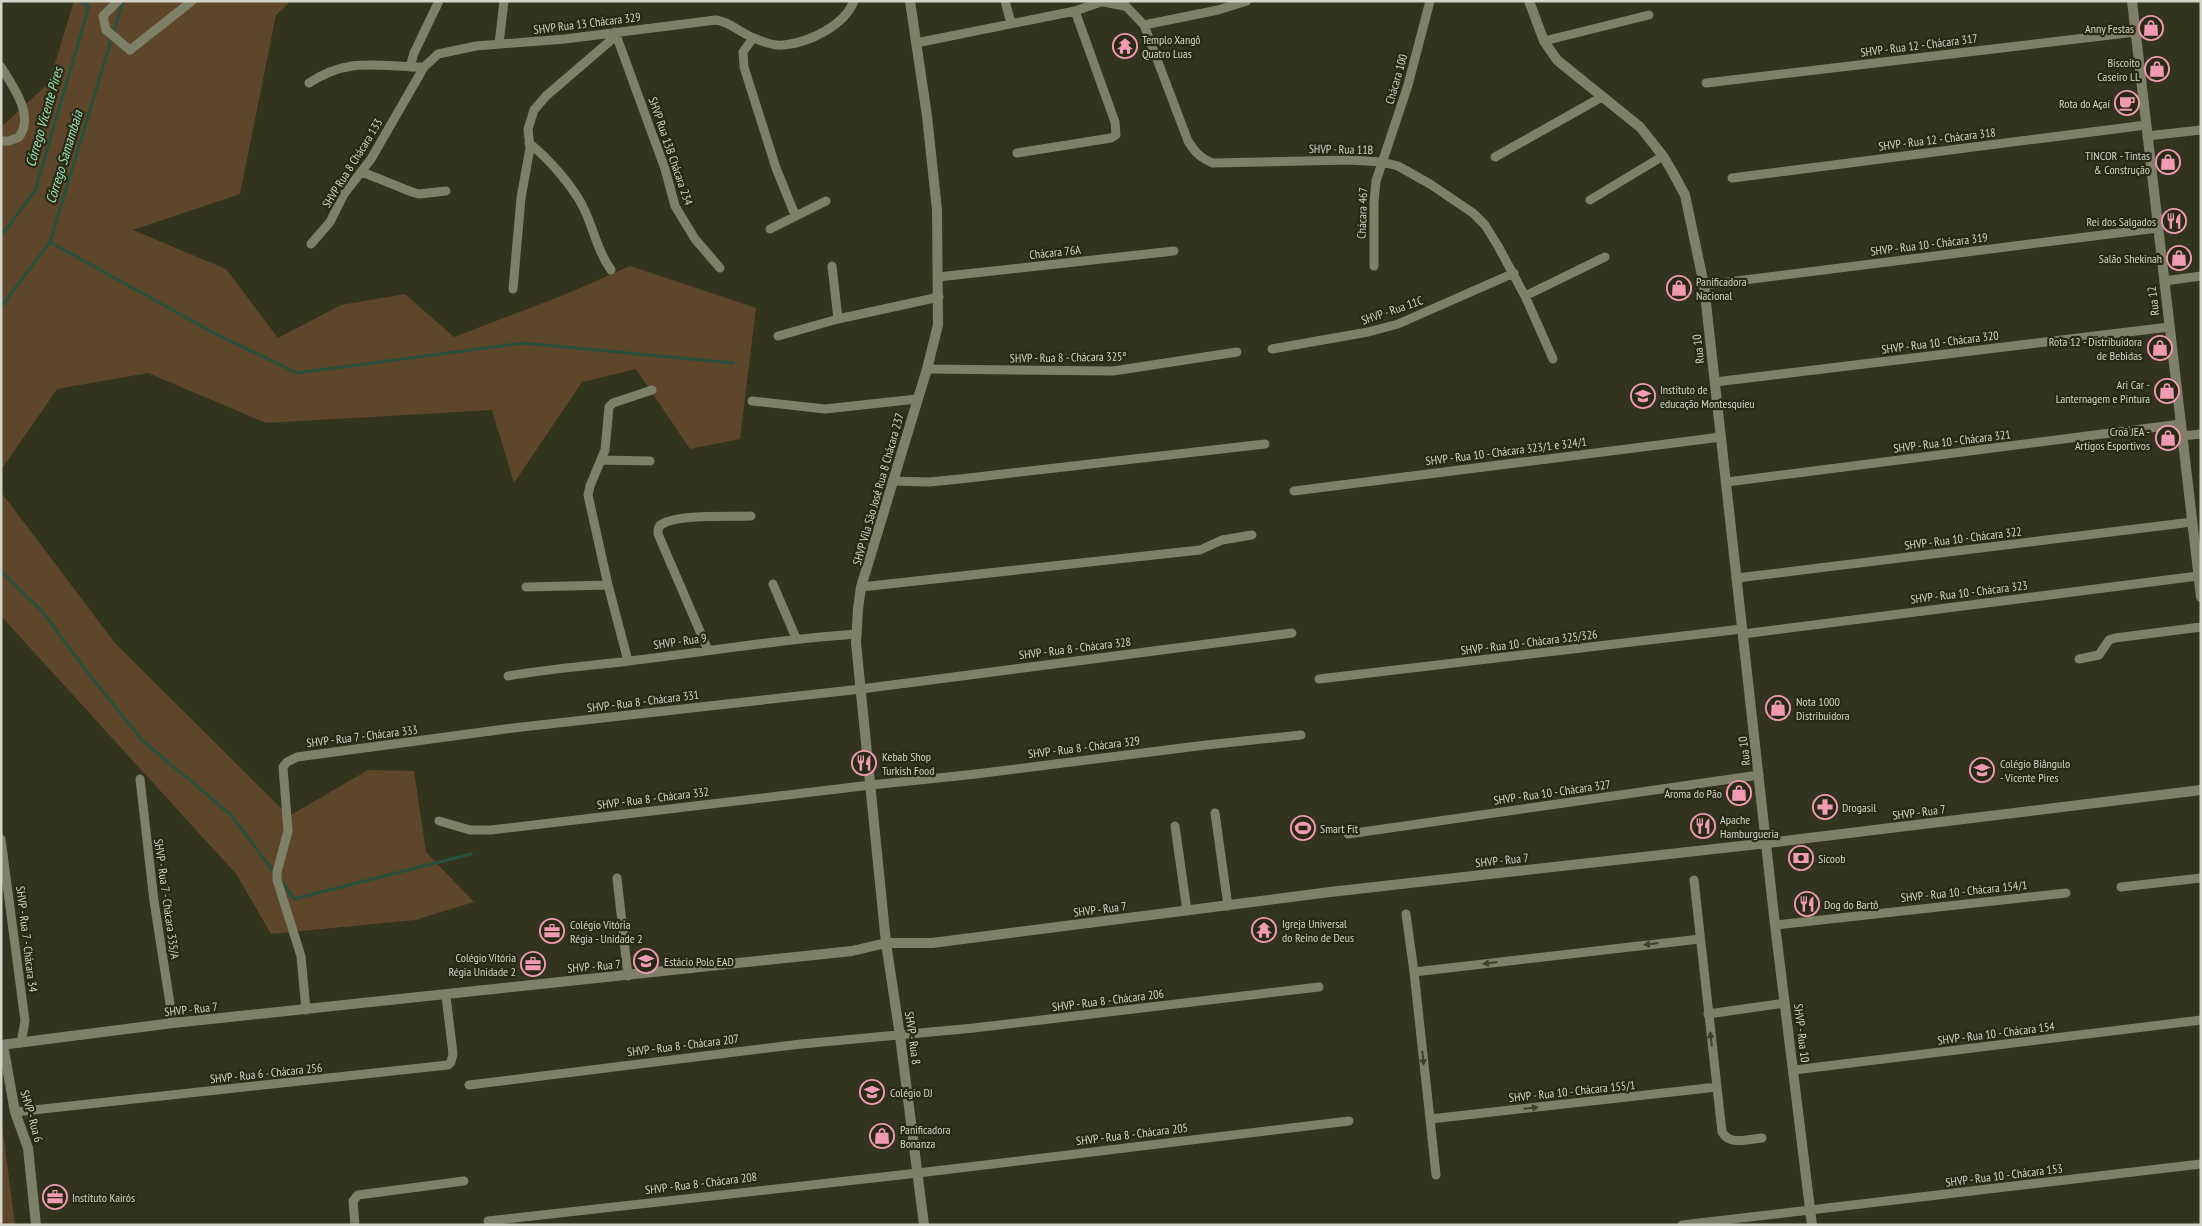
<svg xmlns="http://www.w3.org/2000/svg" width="2202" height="1226" font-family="'PT Sans Narrow',sans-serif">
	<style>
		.green { fill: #5e462b }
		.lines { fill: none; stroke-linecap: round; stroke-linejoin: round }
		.stream { stroke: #28513b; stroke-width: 3 }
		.minor { stroke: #7e8168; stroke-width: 9 }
		.tertiary { stroke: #7e8168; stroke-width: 10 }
		.oneway { fill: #3e4029 }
		.labels { text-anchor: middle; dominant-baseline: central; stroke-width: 4.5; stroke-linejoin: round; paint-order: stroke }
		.street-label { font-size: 12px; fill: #d3d5c7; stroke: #282a14 }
		.poi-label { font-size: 12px; fill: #d3d5c7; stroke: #282a14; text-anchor: start }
		.water-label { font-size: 14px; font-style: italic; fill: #9be0b7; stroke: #282a14 }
	</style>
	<rect width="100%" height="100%" fill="#32341e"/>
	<path class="green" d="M74 1H291L276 15 240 194 133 230 226 269 278 338 341 305 405 294 454 337 564 295 630 266 756 308 740 439 690 449 636 369 582 382 514 483 492 410 266 423 148 373 57 389 1 470V127L49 83Z
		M1 492 115 643 289 816 368 770 414 771 426 852 474 902 415 920 271 934 237 875 1 616Z
		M1 1116 15 1225H1Z"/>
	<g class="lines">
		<path class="stream" d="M1 236 35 191 89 6 79 1
			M50 242 214 333 297 373 523 343 733 363
			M1 307 50 242 123 1
			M1 571 42 611 85 669 142 740 231 815 274 872
			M281 881 294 899 471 854"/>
		<path class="minor" d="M118 1 103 16 106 30 130 50 192 1
			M1005 1 1011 23
			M1121 1 1144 25 1188 141C1195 152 1200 158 1213 163L1350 160 1382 162 1398 166 1430 184 1473 213 1485 225 1498 246 1525 296 1553 359
			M1104 2 1124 6
			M1144 25 1218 10 1247 1
			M615 32 665 169 675 206 695 239 720 268
			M753 38 743 52 744 67 776 168 795 215
			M1544 41 1649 15
			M916 43 1075 11 1101 2
			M499 44 504 1
			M1 67C13 86 35 116 19 137L9 141H1
			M410 67 414 53 439 1
			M309 83C350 56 378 67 424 67
			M1706 83 2136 32
			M2147 136 2201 130
			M529 143C548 158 575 188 585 211 594 231 598 252 611 270
			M1017 153 1111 138 1116 135 1115 122 1075 11
			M1495 157 1602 97
			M362 172 412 192 419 194 446 191
			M1732 178 2146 125
			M1590 200 1663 156
			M770 229 826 201
			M311 244 330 222 344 194 371 159 424 67 438 54 476 46 565 39 716 20C731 22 740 33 754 38 763 42 774 46 784 45 810 42 844 26 854 1
			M832 266 838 319
			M1374 266V202L1376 181 1408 85 1430 1
			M938 277 1174 251
			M2164 281 2201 276
			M1704 285 2158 228
			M513 289 521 198 530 148 528 129 534 110 546 96 617 35
			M1525 296 1605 257
			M778 336 838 319 939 297
			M1272 349 1368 332 1398 324 1514 273
			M927 369 1113 371 1237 352
			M1715 382 2169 327
			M752 401 825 409 917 399
			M2182 436 2201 434
			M601 460 650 461
			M892 481 929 482 960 479 1265 444
			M1727 482 2181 424
			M1294 491 1721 437
			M1737 578 2192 522
			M773 584 796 638
			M526 587 608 585
			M861 587 1200 550 1222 540 1252 535
			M1743 634 2198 576
			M708 650 658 534C658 530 658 526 662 524 679 514 730 517 751 516
			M2079 659 2099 655 2109 640 2115 638 2201 627
			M628 661 608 585 588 495 590 486 605 450 609 407 613 403 652 390
			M508 676C548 669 588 666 629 661 705 652 780 639 857 634
			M1319 679 1742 629
			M140 779 154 901 173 1023
			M1215 813 1228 906
			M439 821 470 830H491L871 785 976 774 1206 745 1301 735
			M1175 826 1187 911
			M1348 834 1759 775
			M1 839 25 1021 21 1043
			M617 878 628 976
			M1694 880 1722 1132C1730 1146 1748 1139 1762 1138
			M2121 887 2201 878
			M1406 914 1414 972
			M1775 925 2066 893
			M1700 939 1414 972 1430 1119 1717 1087
			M306 1010 301 956 277 880V872L288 831 283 767 287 762 297 757 513 728 861 689 1292 633
			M1708 1014 1785 1003
			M1794 1070 2201 1020
			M469 1085 801 1044 974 1028 1319 987
			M15 1112 448 1065 451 1062 453 1054 446 996
			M1430 1119 1436 1175
			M488 1221 918 1173 1349 1121
			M355 1225 353 1201 358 1195 464 1181
			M1682 1225 2201 1164"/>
		<path class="tertiary" d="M910 1 927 116 937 210 938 325 927 369 861 587 858 609 856 643 886 943 900 1036 924 1225
			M1529 1 1544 41 1557 60 1640 127 1663 156 1672 171 1685 195 1704 285 1775 925 1812 1225
			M2132 1 2201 597
			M1 1045 173 1023 852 951 886 943H932L1330 892 1768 843 2201 790
			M3 1045 15 1112 28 1148 36 1225"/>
	</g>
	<defs><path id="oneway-solid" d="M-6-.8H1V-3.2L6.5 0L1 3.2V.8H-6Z" transform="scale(1.25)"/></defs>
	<g class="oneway">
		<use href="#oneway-solid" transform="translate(1651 944) rotate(173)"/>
		<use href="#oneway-solid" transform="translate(1490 963) rotate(173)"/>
		<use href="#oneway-solid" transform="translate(1711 1039) rotate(-97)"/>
		<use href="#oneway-solid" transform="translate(1423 1058) rotate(84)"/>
		<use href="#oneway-solid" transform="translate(1531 1108) rotate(-6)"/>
	</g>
	<defs>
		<symbol id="shop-ring" viewBox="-11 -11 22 22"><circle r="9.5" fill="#282a14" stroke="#f09ab4" stroke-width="1.5"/><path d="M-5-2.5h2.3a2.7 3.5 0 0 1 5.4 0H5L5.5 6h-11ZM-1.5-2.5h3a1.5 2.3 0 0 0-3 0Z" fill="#f09ab4"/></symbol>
		<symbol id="temple-ring" viewBox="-11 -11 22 22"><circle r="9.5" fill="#282a14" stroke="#f09ab4" stroke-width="1.5"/><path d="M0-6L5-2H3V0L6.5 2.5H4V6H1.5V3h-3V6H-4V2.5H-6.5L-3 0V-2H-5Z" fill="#f09ab4"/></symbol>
		<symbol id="cafe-ring" viewBox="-11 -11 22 22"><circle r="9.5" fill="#282a14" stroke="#f09ab4" stroke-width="1.5"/><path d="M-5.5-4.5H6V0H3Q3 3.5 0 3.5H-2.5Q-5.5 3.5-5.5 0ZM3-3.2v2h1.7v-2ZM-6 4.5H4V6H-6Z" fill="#f09ab4"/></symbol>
		<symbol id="restaurant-ring" viewBox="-11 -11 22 22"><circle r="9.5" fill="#282a14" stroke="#f09ab4" stroke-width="1.5"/><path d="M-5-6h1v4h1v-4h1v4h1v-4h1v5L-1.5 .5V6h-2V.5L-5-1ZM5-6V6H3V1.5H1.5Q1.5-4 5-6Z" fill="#f09ab4"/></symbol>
		<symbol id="school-ring" viewBox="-11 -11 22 22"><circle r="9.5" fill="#282a14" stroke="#f09ab4" stroke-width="1.5"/><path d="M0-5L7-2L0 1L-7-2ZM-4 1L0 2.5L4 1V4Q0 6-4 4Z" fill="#f09ab4"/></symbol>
		<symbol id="pharmacy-ring" viewBox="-11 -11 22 22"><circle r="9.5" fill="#282a14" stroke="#f09ab4" stroke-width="1.5"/><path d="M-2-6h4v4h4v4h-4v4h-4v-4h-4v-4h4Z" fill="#f09ab4"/></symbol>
		<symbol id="stadium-ring" viewBox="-11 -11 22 22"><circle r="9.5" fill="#282a14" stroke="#f09ab4" stroke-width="1.5"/><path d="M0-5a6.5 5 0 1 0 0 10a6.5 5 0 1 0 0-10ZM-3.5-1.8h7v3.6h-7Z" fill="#f09ab4"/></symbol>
		<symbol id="bank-ring" viewBox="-11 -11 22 22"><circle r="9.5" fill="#282a14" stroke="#f09ab4" stroke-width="1.5"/><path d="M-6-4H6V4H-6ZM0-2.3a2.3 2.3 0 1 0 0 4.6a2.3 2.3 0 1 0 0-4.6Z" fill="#f09ab4"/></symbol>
		<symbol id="office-ring" viewBox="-11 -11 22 22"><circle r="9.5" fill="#282a14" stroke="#f09ab4" stroke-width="1.5"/><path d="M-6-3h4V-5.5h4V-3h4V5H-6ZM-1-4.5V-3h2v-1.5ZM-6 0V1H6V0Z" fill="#f09ab4"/></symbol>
		<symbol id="university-ring" viewBox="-11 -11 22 22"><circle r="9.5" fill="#282a14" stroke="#f09ab4" stroke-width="1.5"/><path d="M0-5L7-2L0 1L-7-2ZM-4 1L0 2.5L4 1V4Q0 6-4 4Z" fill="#f09ab4"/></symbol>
	</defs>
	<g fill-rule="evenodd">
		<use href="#shop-ring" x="2137" y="14" width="28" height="28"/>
		<use href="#temple-ring" x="1111" y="32" width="28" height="28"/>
		<use href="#shop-ring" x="2143" y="55" width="28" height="28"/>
		<use href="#cafe-ring" x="2113" y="89" width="28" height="28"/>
		<use href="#shop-ring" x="2154" y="148" width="28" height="28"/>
		<use href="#restaurant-ring" x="2160" y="207" width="28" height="28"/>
		<use href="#shop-ring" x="2165" y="244" width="28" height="28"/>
		<use href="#shop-ring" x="1665" y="274" width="28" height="28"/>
		<use href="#shop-ring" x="2146" y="334" width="28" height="28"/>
		<use href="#shop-ring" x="2153" y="377" width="28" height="28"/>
		<use href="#school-ring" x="1629" y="382" width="28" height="28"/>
		<use href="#shop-ring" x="2154" y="424" width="28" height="28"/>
		<use href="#shop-ring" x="1764" y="694" width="28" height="28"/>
		<use href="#restaurant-ring" x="850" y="749" width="28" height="28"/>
		<use href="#school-ring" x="1968" y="756" width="28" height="28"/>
		<use href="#shop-ring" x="1725" y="779" width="28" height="28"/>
		<use href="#pharmacy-ring" x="1811" y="793" width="28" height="28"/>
		<use href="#restaurant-ring" x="1689" y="812" width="28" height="28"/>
		<use href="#stadium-ring" x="1289" y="814" width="28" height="28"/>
		<use href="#bank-ring" x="1787" y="844" width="28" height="28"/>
		<use href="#restaurant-ring" x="1793" y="890" width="28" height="28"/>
		<use href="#temple-ring" x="1250" y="916" width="28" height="28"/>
		<use href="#office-ring" x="538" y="917" width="28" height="28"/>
		<use href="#university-ring" x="632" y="947" width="28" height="28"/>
		<use href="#office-ring" x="519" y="950" width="28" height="28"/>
		<use href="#school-ring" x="858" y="1078" width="28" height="28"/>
		<use href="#shop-ring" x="868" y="1122" width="28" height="28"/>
		<use href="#office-ring" x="41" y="1183" width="28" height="28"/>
	</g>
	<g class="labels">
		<g class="street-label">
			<text transform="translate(587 23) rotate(-7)">SHVP Rua 13 Chácara 329</text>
			<text transform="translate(1919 45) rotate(-7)">SHVP - Rua 12 - Chácara 317</text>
			<text transform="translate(1396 79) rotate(-74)">Chácara 100</text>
			<text transform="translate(1937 139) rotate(-7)">SHVP - Rua 12 - Chácara 318</text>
			<text transform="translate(1341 149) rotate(1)">SHVP - Rua 11B</text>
			<text transform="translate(671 151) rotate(71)">SHVP Rua 13B Chácara 234</text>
			<text transform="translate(352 163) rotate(-58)">SHVP Rua 8 Chácara 133</text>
			<text transform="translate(1362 213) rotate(-88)">Chácara 467</text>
			<text transform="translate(1929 244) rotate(-7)">SHVP - Rua 10 - Chácara 319</text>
			<text transform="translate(1055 252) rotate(-6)">Chácara 76A</text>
			<text transform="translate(2153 301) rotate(-97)">Rua 12</text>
			<text transform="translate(1392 310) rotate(-19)">SHVP - Rua 11C</text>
			<text transform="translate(1940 342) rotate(-7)">SHVP - Rua 10 - Chácara 320</text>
			<text transform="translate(1698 349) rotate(-97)">Rua 10</text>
			<text transform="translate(1068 357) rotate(-1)">SHVP - Rua 8 - Chácara 325ª</text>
			<text transform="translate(1952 441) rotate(-7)">SHVP - Rua 10 - Chácara 321</text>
			<text transform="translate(1506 451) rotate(-7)">SHVP - Rua 10 - Chácara 323/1 e 324/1</text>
			<text transform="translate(878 489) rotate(-74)">SHVP Vila São José Rua 8 Chácara 237</text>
			<text transform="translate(1963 538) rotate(-7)">SHVP - Rua 10 - Chácara 322</text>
			<text transform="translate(1969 592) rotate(-7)">SHVP - Rua 10 - Chácara 323</text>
			<text transform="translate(680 641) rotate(-8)">SHVP - Rua 9</text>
			<text transform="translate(1529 642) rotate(-7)">SHVP - Rua 10 - Chácara 325/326</text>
			<text transform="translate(1075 648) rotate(-7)">SHVP - Rua 8 - Chácara 328</text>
			<text transform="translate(643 701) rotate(-7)">SHVP - Rua 8 - Chácara 331</text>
			<text transform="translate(362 736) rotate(-7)">SHVP - Rua 7 - Chácara 333</text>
			<text transform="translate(1084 747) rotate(-7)">SHVP - Rua 8 - Chácara 329</text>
			<text transform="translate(1744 751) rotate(-97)">Rua 10</text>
			<text transform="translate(1552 792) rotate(-8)">SHVP - Rua 10 - Chácara 327</text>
			<text transform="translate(653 798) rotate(-7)">SHVP - Rua 8 - Chácara 332</text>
			<text transform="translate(1919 812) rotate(-7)">SHVP - Rua 7</text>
			<text transform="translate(1502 860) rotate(-6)">SHVP - Rua 7</text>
			<text transform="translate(1964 891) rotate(-6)">SHVP - Rua 10 - Chácara 154/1</text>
			<text transform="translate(167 899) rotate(82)">SHVP - Rua 7 - Chácara 335/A</text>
			<text transform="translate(1100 909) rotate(-7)">SHVP - Rua 7</text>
			<text transform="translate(27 939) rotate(83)">SHVP - Rua 7 - Chácara 34</text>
			<text transform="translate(594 966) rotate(-5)">SHVP - Rua 7</text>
			<text transform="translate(1108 1000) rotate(-7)">SHVP - Rua 8 - Chácara 206</text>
			<text transform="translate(191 1009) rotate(-6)">SHVP - Rua 7</text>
			<text transform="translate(1802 1033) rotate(83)">SHVP - Rua 10</text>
			<text transform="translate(1996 1033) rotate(-7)">SHVP - Rua 10 - Chácara 154</text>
			<text transform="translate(913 1038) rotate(82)">SHVP - Rua 8</text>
			<text transform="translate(683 1045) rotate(-7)">SHVP - Rua 8 - Chácara 207</text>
			<text transform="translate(266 1073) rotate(-6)">SHVP - Rua 6 - Chácara 256</text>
			<text transform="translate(1572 1091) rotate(-6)">SHVP - Rua 10 - Chácara 155/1</text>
			<text transform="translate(32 1116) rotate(74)">SHVP - Rua 6</text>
			<text transform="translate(1132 1134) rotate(-7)">SHVP - Rua 8 - Chácara 205</text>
			<text transform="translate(2004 1175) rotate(-7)">SHVP - Rua 10 - Chácara 153</text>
			<text transform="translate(701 1183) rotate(-7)">SHVP - Rua 8 - Chácara 208</text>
		</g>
		<g class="poi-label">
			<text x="2134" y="28" text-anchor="end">Anny Festas</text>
			<text x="1142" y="39">Templo Xangô<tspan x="1142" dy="14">Quatro Luas</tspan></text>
			<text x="2140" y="62" text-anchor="end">Biscoito<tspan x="2140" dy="14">Caseiro LL</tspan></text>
			<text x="2110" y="103" text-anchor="end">Rota do Açaí</text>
			<text x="2150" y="155" text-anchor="end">TINCOR - Tintas<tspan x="2150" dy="14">&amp; Construção</tspan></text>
			<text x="2156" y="221" text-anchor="end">Rei dos Salgados</text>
			<text x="2162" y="258" text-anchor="end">Salão Shekinah</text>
			<text x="1696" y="281">Panificadora<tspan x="1696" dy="14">Nacional</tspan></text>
			<text x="2142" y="341" text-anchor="end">Rota 12 - Distribuidora<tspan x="2142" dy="14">de Bebidas</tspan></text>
			<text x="2150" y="384" text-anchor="end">Ari Car -<tspan x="2150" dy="14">Lanternagem e Pintura</tspan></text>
			<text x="1660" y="389">Instituto de<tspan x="1660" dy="14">educação Montesquieu</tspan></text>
			<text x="2150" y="431" text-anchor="end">Croá JEA -<tspan x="2150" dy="14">Artigos Esportivos</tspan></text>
			<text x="1796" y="701">Nota 1000<tspan x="1796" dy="14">Distribuidora</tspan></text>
			<text x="882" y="756">Kebab Shop<tspan x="882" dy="14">Turkish Food</tspan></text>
			<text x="2000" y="763">Colégio Biângulo<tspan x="2000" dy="14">- Vicente Pires</tspan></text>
			<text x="1722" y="793" text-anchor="end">Aroma do Pão</text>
			<text x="1842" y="807">Drogasil</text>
			<text x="1720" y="819">Apache<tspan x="1720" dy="14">Hamburgueria</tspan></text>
			<text x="1320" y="828">Smart Fit</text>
			<text x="1818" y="858">Sicoob</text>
			<text x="1824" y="904">Dog do Bartô</text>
			<text x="1282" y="923">Igreja Universal<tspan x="1282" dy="14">do Reino de Deus</tspan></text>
			<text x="570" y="924">Colégio Vitória<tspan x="570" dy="14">Régia - Unidade 2</tspan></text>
			<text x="516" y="957" text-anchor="end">Colégio Vitória<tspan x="516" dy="14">Régia Unidade 2</tspan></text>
			<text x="664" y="961">Estácio Polo EAD</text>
			<text x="890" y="1092">Colégio DJ</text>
			<text x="900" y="1129">Panificadora<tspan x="900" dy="14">Bonanza</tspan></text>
			<text x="72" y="1197">Instituto Kairós</text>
		</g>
		<g class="water-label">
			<text transform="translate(44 117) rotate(-74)">Córrego Vicente Pires</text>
			<text transform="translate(64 157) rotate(-73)">Córrego Samambaia</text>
		</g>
	</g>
	<rect width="2202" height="1226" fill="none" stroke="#d3d5c7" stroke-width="5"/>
</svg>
